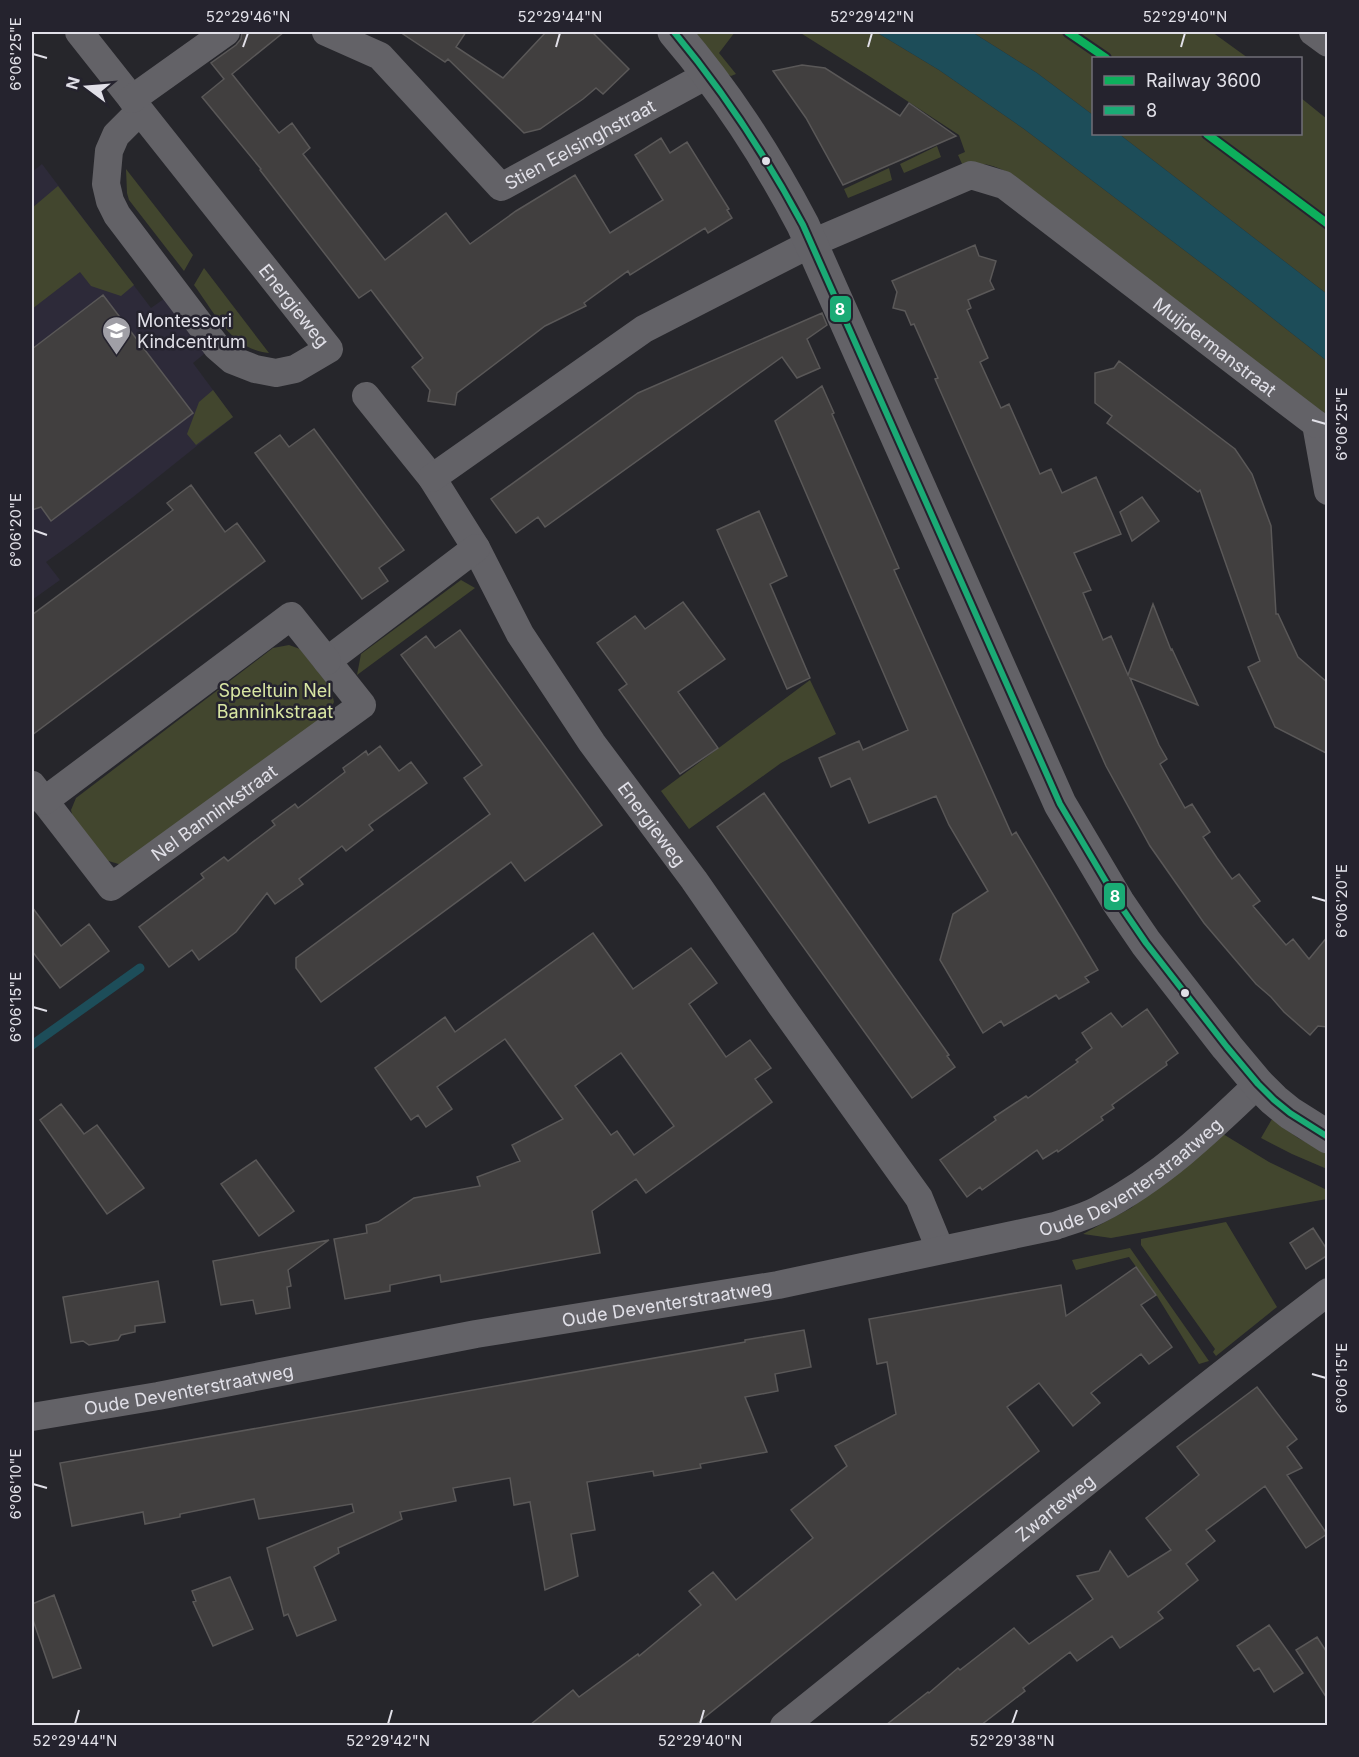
<svg xmlns="http://www.w3.org/2000/svg" width="1359" height="1757" font-family="Inter,sans-serif">
	<style>
		.built { fill: #2d2a39 }
		.green { fill: #42462e }
		.water { fill: #1d4d59 }
		.lines { fill: none; stroke-linecap: round; stroke-linejoin: round }
		.stream { stroke: #1d4d59; stroke-width: 9 }
		.building { fill: #413f3f; stroke: #5a5858; stroke-width: 1.5; fill-rule: evenodd }
		.street { stroke: #636267; stroke-width: 28 }
		.secondary { stroke: #636267; stroke-width: 33 }
		.bus-1-casing { stroke: #25232e; stroke-width: 10 }
		.bus-1 { stroke: #1aab75; stroke-width: 6 }
		.rail-1-casing { stroke: #25232e; stroke-width: 12 }
		.rail-1 { stroke: #0daf5c; stroke-width: 8 }
		.ticks { fill: none; stroke: #e1e0e8; stroke-width: 2 }
		.bus-dot { fill: #e1e0e8; stroke: #25232e; stroke-width: 2 }
		.labels { text-anchor: middle; dominant-baseline: central; stroke-width: 5; stroke-linejoin: round; paint-order: stroke }
		.street-label { font-size: 18px; fill: #e1e0e8; stroke: #25232e }
		.poi-label { font-size: 18px; fill: #e1e0e8; stroke: #25232e; text-anchor: start }
		.park-label { font-size: 18px; fill: #d9e6a3; stroke: #25232e }
		.line-badge { stroke: #25232e; stroke-width: 2 }
		.badge-label { font-size: 16px; text-anchor: middle; font-weight: bold; fill: #fff }
		.neatline { fill: none; stroke: #e1e0e8; stroke-width: 2 }
		.ticks-label { font-size: 15px; text-anchor: middle; fill: #e1e0e8 }
	</style>
	<rect width="100%" height="100%" fill="#26262b"/>
	<path class="built" d="M42 164 151 308 168 296 209 350 193 363 233 417 133 497 74 542 46 562 60 580 32 600V172Z"/>
	<path class="green" d="M693 32H735L719 53 736 74 731 76 727 74Z
		M799 32H876L939 70 1024 129 1229 284 1327 361V418L1009 173C991 164 983 162 963 166L958 155 965 152 959 135 869 76Z
		M972 32H1212L1248 58H1094L1093 115 1037 73Z
		M1301 98 1327 119V294L1119 134H1300Z
		M937 146 941 157 904 173 900 164Z
		M889 168 892 180 848 198 844 189Z
		M126 169 193 255 184 271 129 200 127 193Z
		M58 186 134 285 121 296 91 286 80 272 32 309V208Z
		M204 268 269 353C232 350 214 312 194 285Z
		M213 390 233 417 196 445 187 434 199 402Z
		M461 580 475 588 357 675 361 654Z
		M289 645 300 649 331 688 334 702 331 708 323 719 122 865 105 860 73 818 71 810 76 798 273 648Z
		M810 680 836 734 781 763 689 829 661 791Z
		M1272 1119 1298 1138 1327 1153V1169L1292 1154 1261 1138Z
		M1223 1134 1269 1162 1327 1190V1199L1111 1238 1083 1234 1131 1208Z
		M1226 1222 1277 1307 1216 1356 1213 1352 1215 1349 1141 1245V1239Z
		M1130 1248 1209 1361 1199 1364 1157 1296 1129 1257 1076 1270 1072 1260Z"/>
	<path class="water" d="M876 32H972L1037 73 1093 115 1094 134H1119L1327 294V361L1229 284 1024 129 939 70Z"/>
	<g class="lines">
		<path class="stream" d="M32 1045 140 968"/>
	</g>
	<path class="building" d="M242 32H284L232 74 279 133 292 123 310 148 303 154 385 260 446 213 470 244 516 211 575 175 610 233 663 200 635 155 661 138 670 153 687 142 729 209 727 210 732 218 708 233 705 228 630 275 628 271 584 303 586 306 545 326 457 393 455 405 428 401 430 390 412 367 423 358 371 290 359 298 260 170 261 169 202 97 224 79 211 63 236 45 241 39Z
		M400 32H466L456 47 503 78 546 32H592L629 69 603 94 596 88 583 99 540 129 524 133 448 59 445 62Z
		M802 65 825 68 900 116 909 103 956 136 843 185 806 118 773 71Z
		M975 245 979 256 996 261 990 281 994 289 968 300 971 308 967 310 988 358 980 362 1001 408 1009 404 1040 474 1051 469 1062 493 1096 477 1121 534 1074 553 1091 590 1083 593 1103 640 1111 636 1128 675 1153 604 1171 650 1172 649 1198 705 1130 678 1159 745 1167 759 1160 764 1185 808 1192 804 1210 832 1203 837 1217 858 1232 879 1239 874 1260 901 1253 906 1286 945 1293 939 1309 959 1328 936V1027L1318 1026 1310 1035 1284 1012 1271 997 1256 984 1204 923 1150 846 1106 766 935 379 938 378 914 324 911 325 905 311 893 308 897 292 892 281Z
		M103 295 193 413 51 521 41 507 32 510V349Z
		M822 313 827 325 807 339 820 368 797 378 782 357 545 527 538 517 516 533 491 499 638 393Z
		M1119 361 1235 449 1252 474 1271 526 1276 614H1278L1298 657 1328 683V754L1275 727 1248 667 1260 661 1200 490 1198 492 1107 423 1112 416 1095 403V373L1114 368Z
		M822 386 834 413 832 414 899 568 894 570 1012 835 1016 832 1098 970 1085 977 1089 982 1059 999 1056 995 1004 1026 1001 1021 983 1033 940 960 953 914 988 891 949 825 936 796 869 823 850 778 831 787 819 758 859 741 863 750 908 730 775 421Z
		M314 429 404 550 379 568 388 581 362 599 255 453 280 435 289 447Z
		M191 485 225 532 237 523 265 561 32 735V615L173 510 167 503Z
		M1142 497 1159 521 1132 541 1120 512Z
		M759 511 787 576 770 584 810 678 787 689 717 530Z
		M683 602 725 659 678 692 718 748 680 774 619 690 627 684 597 643 635 616 645 629Z
		M460 630 602 825 525 881 511 862 321 1002 296 968V958L490 814 464 778 482 765 401 655 426 636 435 648Z
		M380 746 399 771 411 762 427 783 369 825 373 830 346 851 342 846 299 879 303 884 275 904 267 893 236 932 199 960 192 950 169 967 139 927 204 878 201 874 224 857 228 861 275 825 272 821 295 804 298 808 345 772 343 768 354 760 366 751 368 755Z
		M764 793 949 1055 947 1056 955 1067 912 1098 717 827Z
		M32 907 61 946 89 924 109 951 60 988 32 951Z
		M593 933 633 989 691 948 717 983 689 1004 726 1057 750 1040 771 1068 755 1079 772 1102 646 1193 636 1179 592 1211 600 1253 441 1282 440 1275 390 1285V1291L345 1299 334 1239 367 1233 366 1225 378 1222 414 1198 480 1186 477 1177 520 1161 512 1145 563 1119 505 1039 437 1087 452 1109 426 1127 418 1115 411 1120 375 1068 445 1017 455 1032ZM621 1053 674 1126 634 1155 617 1131 611 1135 575 1086Z
		M1147 1009 1178 1053 1166 1062 1167 1065 1112 1105 1114 1108 1101 1117 1103 1120 1058 1152 1057 1150 1043 1159 1037 1150 982 1190 980 1187 967 1197 940 1160 996 1120 994 1117 1026 1096 1028 1098 1078 1062 1076 1060 1092 1048 1082 1033 1111 1013 1122 1027Z
		M61 1104 84 1134 97 1125 144 1188 107 1214 40 1120Z
		M256 1160 294 1211 259 1236 221 1184Z
		M1313 1228 1328 1251V1255L1306 1269 1290 1243Z
		M329 1240 288 1270 291 1286 287 1287 290 1308 256 1314 253 1300 221 1305 213 1261Z
		M1136 1267 1156 1295 1141 1305 1172 1347 1149 1364 1141 1354 1091 1393 1100 1403 1073 1426 1039 1383 1007 1407 1039 1451 947 1523 695 1725H530L573 1690 579 1697 638 1654 639 1656 701 1605 689 1591 713 1572 736 1600 813 1538 791 1510 847 1466 835 1446 896 1414 887 1362 877 1364 869 1319 1061 1285 1066 1316Z
		M158 1281 165 1322 135 1326V1332L121 1335 118 1340 89 1345 83 1341 71 1343 63 1297Z
		M804 1330 811 1367 775 1374 778 1391 745 1397 767 1452 700 1464 701 1468 654 1476 653 1471 587 1482 595 1530 571 1534 578 1576 545 1590 530 1502 514 1505 510 1478 453 1488 456 1501 400 1512 402 1519 338 1548 339 1553 314 1567 336 1620 297 1636 288 1614 284 1616 267 1548 354 1512 352 1504 259 1519 254 1499 180 1514V1517L145 1524 143 1512 72 1526 60 1463 745 1342V1340Z
		M1257 1387 1297 1439 1287 1447 1302 1468 1287 1475 1327 1534 1306 1548 1265 1486 1206 1530 1215 1541 1186 1564 1198 1580 1158 1612 1163 1618 1120 1648 1112 1636 1077 1661 1070 1652 1023 1688 1025 1691 981 1725H886L928 1692 929 1693 958 1668 960 1670 1014 1628 1029 1644 1093 1599 1077 1576 1099 1571 1110 1551 1128 1577 1171 1550 1146 1518 1199 1475 1177 1447Z
		M230 1577 253 1629 213 1646 193 1602 196 1601 192 1591Z
		M54 1595 81 1668 53 1678 32 1617V1604Z
		M1269 1625 1303 1673 1274 1692 1259 1668 1254 1671 1237 1646Z
		M1317 1637 1328 1654V1700L1296 1650Z"/>
	<g class="lines">
		<g class="street">
			<path id="s1" d="M79 32 132 99 140 111 329 349 295 369 276 373 255 369 232 360 217 347 117 215 110 201 106 184 109 151 116 135 140 111"/>
			<path id="s2" d="M326 32 380 56 501 187 709 74"/>
			<path d="M1313 32 1328 43"/>
			<path d="M132 99 226 32"/>
			<path id="s3" d="M366 396 432 478 476 548 520 634 592 743 694 880 780 1004 919 1198 940 1249"/>
			<path d="M1328 433 1316 424 1328 491"/>
			<path id="s4" d="M432 478 644 329 812 243 971 175 1004 185 1316 424"/>
			<path id="s5" d="M32 785 111 887 362 705 327 661 476 548"/>
			<path d="M44 801 291 616 327 661"/>
			<path id="s6" d="M32 1417 158 1396 476 1334 778 1285 1055 1226C1069 1221 1085 1217 1098 1210 1160 1178 1209 1131 1258 1084"/>
			<path id="s7" d="M784 1726C965 1581 1144 1433 1328 1292"/>
		</g>
		<path class="secondary" d="M674 32C726 93 765 153 803 225L1060 804 1118 902 1146 943 1227 1047 1258 1084 1274 1100 1290 1113 1328 1137"/>
		<defs>
			<path id="bus-1" d="M674 32C724 92 766 156 803 225L1060 804 1118 902 1146 943 1227 1047 1258 1084 1274 1100 1290 1113 1328 1137"/>
		</defs>
		<use href="#bus-1" class="bus-1-casing"/>
		<use href="#bus-1" class="bus-1"/>
		<defs>
			<path id="rail-1" d="M1068 32 1106 58
				M1207 134 1328 224"/>
		</defs>
		<use href="#rail-1" class="rail-1-casing"/>
		<use href="#rail-1" class="rail-1"/>
	</g>
	<path class="ticks" d="M243 47 248 33M556 47 560 33M868 47 872 33M1181 47 1185 33M33 54 47 58M1312 420 1326 424M33 530 47 535M1312 897 1326 901M33 1007 47 1011M1312 1374 1326 1378M33 1484 47 1488M75 1724 79 1710M388 1724 392 1710M700 1724 704 1710M1012 1724 1017 1710"/>
	<defs>
		<symbol id="school-pin" viewBox="-11 -11 22 30"><path d="M0 17L-7.5 6A9.5 9.5 0 1 1 7.5 6Z" fill="#a09fa6" stroke="#25232e"/><path d="M0-5L7-2L0 1L-7-2ZM-4 1L0 2.5L4 1V4Q0 6-4 4Z" fill="#fff"/></symbol>
	</defs>
	<g fill-rule="evenodd">
		<use href="#school-pin" x="100" y="314" width="33" height="45"/>
	</g>
	<g class="bus-dot">
		<circle cx="766" cy="161" r="5"/>
		<circle cx="1185" cy="993" r="5"/>
	</g>
	<g class="labels">
		<g class="street-label">
			<text stroke="none"><textPath href="#s2" startOffset="327">Stien Eelsinghstraat</textPath></text>
			<text stroke="none"><textPath href="#s1" startOffset="348">Energieweg</textPath></text>
			<text stroke="none"><textPath href="#s4" startOffset="921">Muijdermanstraat</textPath></text>
			<text stroke="none"><textPath href="#s5" startOffset="256">Nel Banninkstraat</textPath></text>
			<text stroke="none"><textPath href="#s3" startOffset="516">Energieweg</textPath></text>
			<text stroke="none"><textPath href="#s6" startOffset="1131">Oude Deventerstraatweg</textPath></text>
			<text stroke="none"><textPath href="#s6" startOffset="645">Oude Deventerstraatweg</textPath></text>
			<text stroke="none"><textPath href="#s6" startOffset="159">Oude Deventerstraatweg</textPath></text>
			<text stroke="none"><textPath href="#s7" startOffset="348">Zwarteweg</textPath></text>
		</g>
		<g class="poi-label">
			<text x="137" y="320">Montessori<tspan x="137" dy="21">Kindcentrum</tspan></text>
		</g>
		<g class="park-label">
			<text x="275" y="690">Speeltuin Nel<tspan x="275" dy="21">Banninkstraat</tspan></text>
		</g>
	</g>
	<g class="line-badge">
		<rect x="829" y="295" width="23" height="28" rx="6" fill="#1aab75"/>
		<rect x="1103" y="882" width="23" height="29" rx="6" fill="#1aab75"/>
	</g>
	<g class="badge-label">
		<text x="840" y="315">8</text>
		<text x="1115" y="902">8</text>
	</g>
	<rect width="1359" height="1757" fill="none" stroke="#25232e" stroke-width="66"/>
	<rect x="1092" y="57" width="210" height="78" fill="#25232e" stroke="#706f78" stroke-width="1.5"/>
	<rect x="1104" y="76" width="30" height="9" fill="#0daf5c" stroke="#706f78" stroke-width="1.5"/>
	<text x="1146" y="87" font-size="18" fill="#e1e0e8">Railway 3600</text>
	<rect x="1104" y="106" width="30" height="9" fill="#1aab75" stroke="#706f78" stroke-width="1.5"/>
	<text x="1146" y="117" font-size="18" fill="#e1e0e8">8</text>
	<g transform="translate(87 87) rotate(286)" stroke="#25232e" stroke-width="4.5" paint-order="stroke">
	<path d="M0-4.5L10 22L0 15L-10 22Z" fill="#e1e0e8"/>
	<text y="-9" font-size="16" font-weight="bold" text-anchor="middle" fill="#e1e0e8">N</text>
	</g>
	<rect x="33" y="33" width="1293" height="1691" class="neatline"/>
	<g class="ticks-label">
		<text x="248" y="22">52°29'46"N</text>
		<text x="560" y="22">52°29'44"N</text>
		<text x="872" y="22">52°29'42"N</text>
		<text x="1185" y="22">52°29'40"N</text>
		<text transform="translate(16 54) rotate(-90)" y="5">6°06'25"E</text>
		<text transform="translate(1342 424) rotate(-90)" y="5">6°06'25"E</text>
		<text transform="translate(16 530) rotate(-90)" y="5">6°06'20"E</text>
		<text transform="translate(1342 901) rotate(-90)" y="5">6°06'20"E</text>
		<text transform="translate(16 1007) rotate(-90)" y="5">6°06'15"E</text>
		<text transform="translate(1342 1378) rotate(-90)" y="5">6°06'15"E</text>
		<text transform="translate(16 1484) rotate(-90)" y="5">6°06'10"E</text>
		<text x="75" y="1746">52°29'44"N</text>
		<text x="388" y="1746">52°29'42"N</text>
		<text x="700" y="1746">52°29'40"N</text>
		<text x="1012" y="1746">52°29'38"N</text>
	</g>
</svg>
